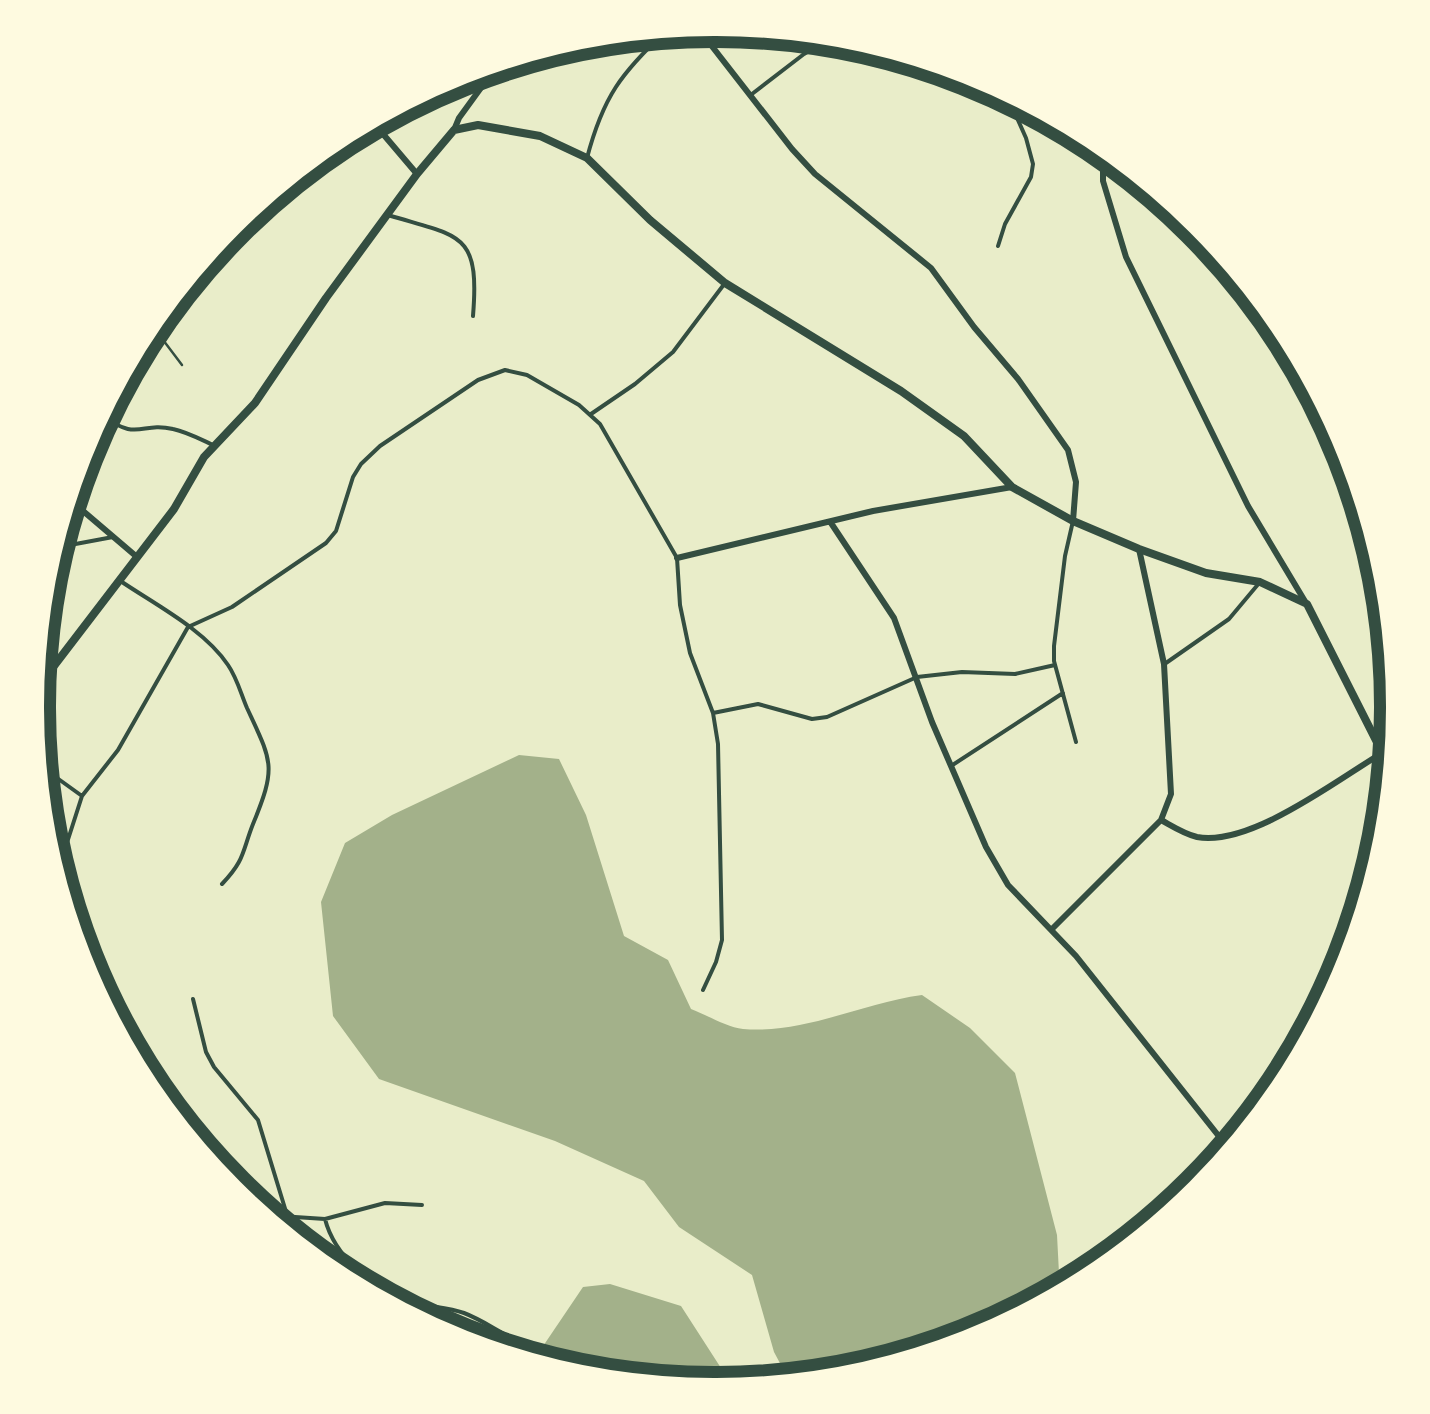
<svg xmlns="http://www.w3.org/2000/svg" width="1430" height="1414" font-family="'Space Grotesk',sans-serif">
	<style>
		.water { fill: #a3b18a }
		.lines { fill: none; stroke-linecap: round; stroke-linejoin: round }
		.path { stroke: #344e41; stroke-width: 2.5 }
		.service { stroke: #344e41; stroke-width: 4 }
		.minor { stroke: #344e41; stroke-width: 6 }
		.tertiary { stroke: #344e41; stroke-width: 8 }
		.rim { fill: none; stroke: #344e41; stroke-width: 12 }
	</style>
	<rect width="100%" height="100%" fill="#e9edc9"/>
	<path class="water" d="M519 755 559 759 586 815 624 936 668 960 691 1009C707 1015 726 1027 743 1029 805 1034 862 1003 922 995L970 1028 1015 1073 1057 1235 1060 1292 975 1337 847 1376 715 1389 581 1376 533 1361 583 1287 610 1284 681 1306 730 1382 782 1367 774 1352 752 1275 679 1227 644 1181 555 1141 379 1079 333 1016 321 902 345 843 392 815Z"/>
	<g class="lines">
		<path class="path" d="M151 324 182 365"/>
		<path class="service" d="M752 94 804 54 834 37
			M587 158C603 97 621 73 667 30
			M388 215C460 237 480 231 473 316
			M998 246 1005 224 1031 177 1033 164 1026 138 1006 93
			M591 414 635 384 673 352 725 283
			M102 415C139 443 140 421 173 429 187 432 200 439 213 445
			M1073 521 1065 556 1054 646V661L1076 742
			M54 548 113 537
			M119 580C154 604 204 629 228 665 237 678 241 694 247 708 272 762 277 766 253 824 242 852 245 860 222 884
			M1166 663 1229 619 1260 582
			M713 713 758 704 812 719 827 717 917 677 962 672 1015 674 1055 665
			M39 765 82 796 64 852 78 946
			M951 766 1063 693
			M82 796 118 750 188 627 232 607 326 543 336 531 353 477 361 464 380 446 478 380 505 370 527 375 579 405 600 424 677 558 680 605 690 653 713 713 718 744 722 940 716 962 703 990
			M193 999 206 1052 214 1067 258 1120 287 1215
			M265 1215 325 1219 385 1203 422 1205
			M325 1219C334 1255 374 1292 411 1302 428 1307 447 1307 464 1313 480 1319 496 1330 512 1338"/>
		<path class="minor" d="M697 27 792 149 815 174 931 268 974 327 1018 379 1068 450 1076 482 1073 521
			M372 121 417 174
			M454 130 459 118 499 63
			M1103 147V181L1126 257 1248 506 1306 603
			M69 499 137 557
			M831 523 894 618 932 722 986 847 1008 885 1076 956 1229 1149
			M677 558 873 511 1012 487
			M1161 820C1172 826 1184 834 1197 837 1250 847 1337 780 1382 753
			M1052 929 1161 820 1171 794 1164 664 1139 549"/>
		<path class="tertiary" d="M34 692 174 509 204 457 255 403 326 298 417 174 454 130 478 125 540 136 587 158 650 220 725 283 901 391 964 436 1012 487 1073 521 1139 549 1206 573 1260 582 1307 604 1391 770"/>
	</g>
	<path d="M0 0H1430V1414H0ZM714 42H716A664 664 0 0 1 1380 706V708A664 664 0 0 1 716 1372H714A664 664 0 0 1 50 708V706A664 664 0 0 1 714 42Z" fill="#fefae0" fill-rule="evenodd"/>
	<path class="rim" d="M714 42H716A664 664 0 0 1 1380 706V708A664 664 0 0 1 716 1372H714A664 664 0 0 1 50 708V706A664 664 0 0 1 714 42Z"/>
</svg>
